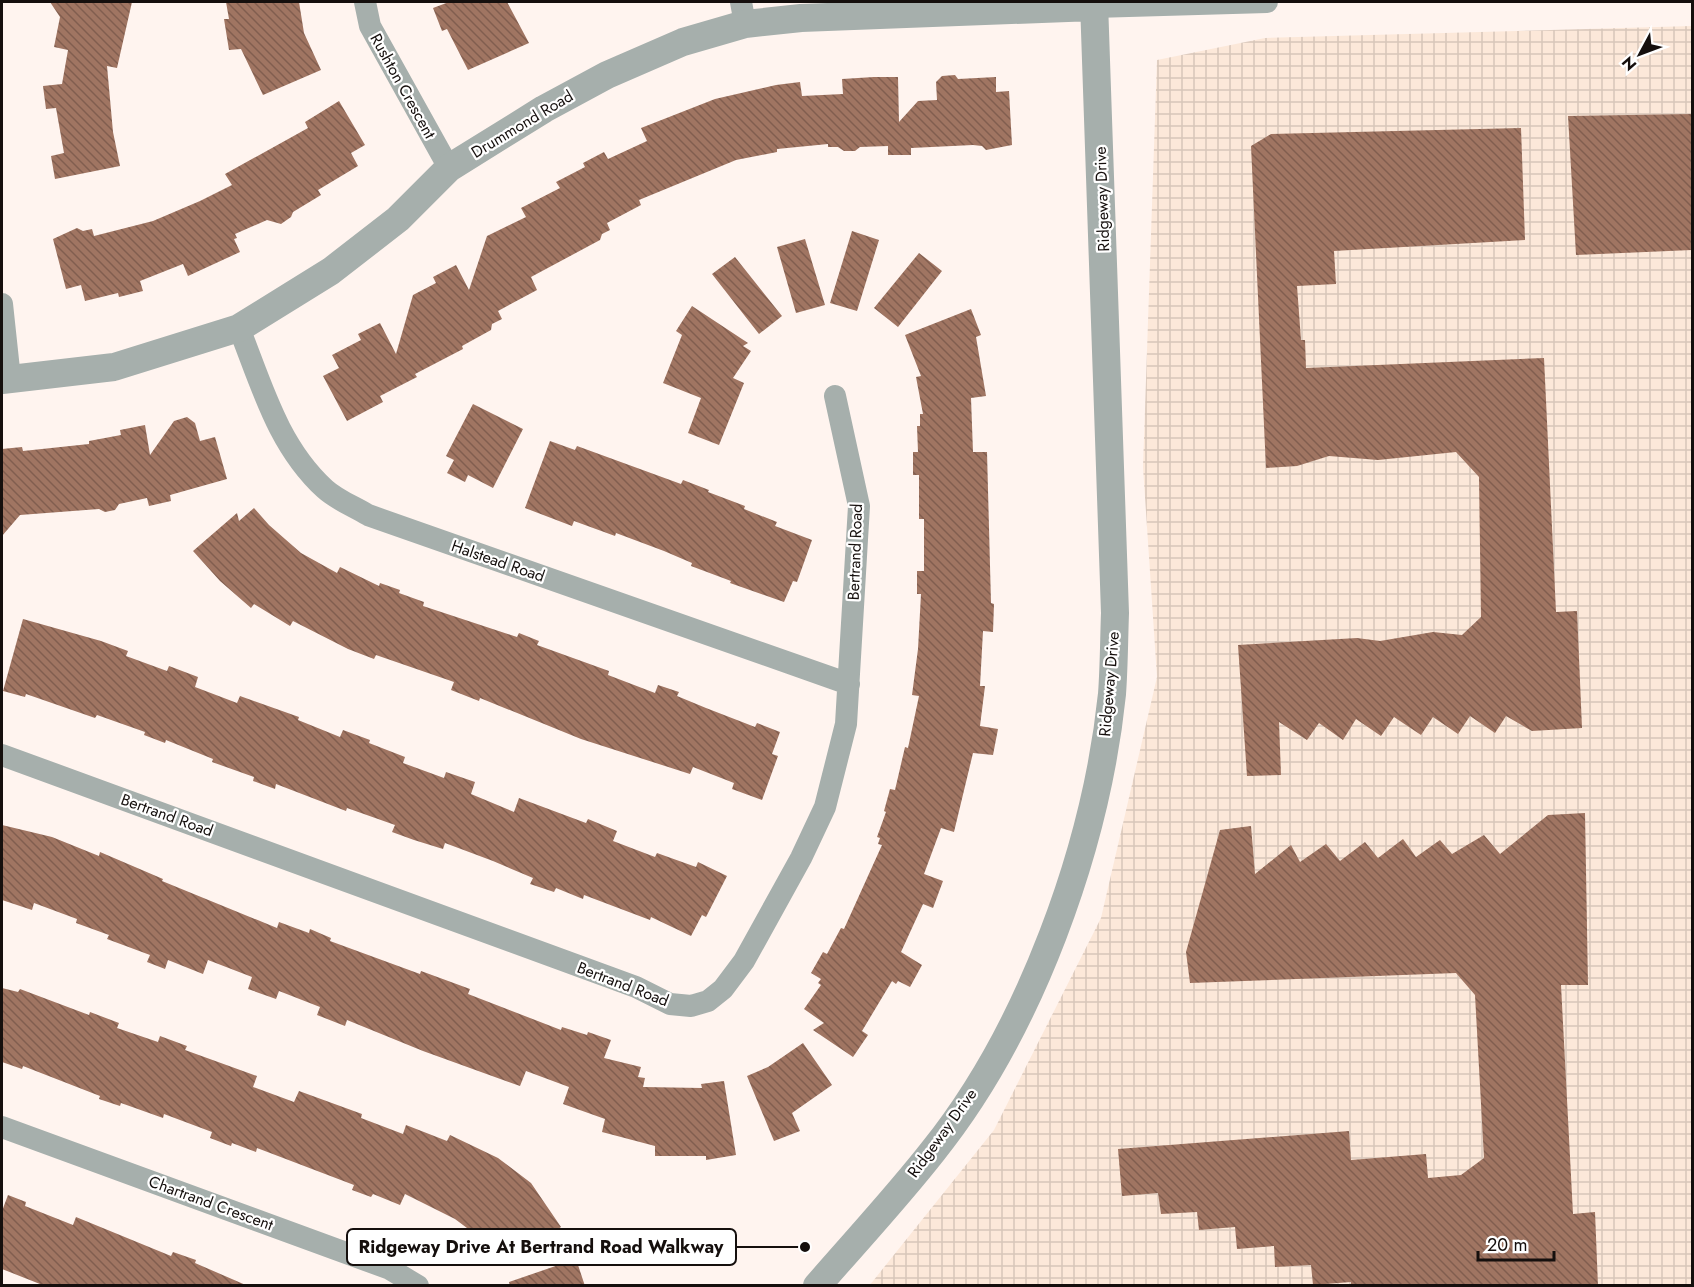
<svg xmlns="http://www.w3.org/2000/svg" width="1694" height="1287" font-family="Jost,sans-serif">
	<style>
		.industrial { fill: url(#industrial-grid) }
		.building { fill: url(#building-back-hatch) }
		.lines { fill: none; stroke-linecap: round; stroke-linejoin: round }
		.minor { stroke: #a6afac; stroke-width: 22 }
		.tertiary { stroke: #a6afac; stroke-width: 28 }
		.labels { text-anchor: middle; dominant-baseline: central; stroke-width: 4.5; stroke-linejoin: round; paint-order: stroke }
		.street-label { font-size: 16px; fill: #150f0d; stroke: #fff }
		.leader { fill: none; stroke: #150f0d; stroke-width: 2 }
		.callout-dot { fill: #150f0d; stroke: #fff; stroke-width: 2 }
		.callout { fill: #fff; stroke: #150f0d; stroke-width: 2 }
		.callout-label { font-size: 18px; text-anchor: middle; font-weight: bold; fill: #150f0d }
	</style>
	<defs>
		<pattern id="industrial-grid" width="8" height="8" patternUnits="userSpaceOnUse" patternTransform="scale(1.5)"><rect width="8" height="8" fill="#fce8d9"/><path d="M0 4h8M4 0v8" fill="none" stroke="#d7c6b9"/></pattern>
		<pattern id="building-back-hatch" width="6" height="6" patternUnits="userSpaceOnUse" patternTransform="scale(1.5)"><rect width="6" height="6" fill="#a07562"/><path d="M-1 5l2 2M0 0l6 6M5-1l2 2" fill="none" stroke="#815e4f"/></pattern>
	</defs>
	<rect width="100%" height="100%" fill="#fff4ef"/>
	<path class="industrial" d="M1692 26V1285L869 1286 994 1130 1101 918 1157 677 1143 467 1157 60 1265 38Z"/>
	<path class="building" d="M50 2H132L117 68 107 66 113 132 120 166 55 179 51 156 64 153 56 108 46 109 43 86 62 84 68 50 54 47 60 17Z
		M226 2H299L304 33 321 70 263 95 241 49 229 50 224 19H229Z
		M449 2H507L529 43 468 70 447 29 442 31 433 8Z
		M955 75 958 79 996 77V92L1009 91 1012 145 986 150 982 146 973 145 911 148V155H888V146L860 147 855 151H844L838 147H828V144L777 149V152L736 160 639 200 641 205 607 223 610 230 602 234 600 240 531 277 537 290 498 311 502 319 492 324 491 330 462 346 463 349 415 374 417 377 380 396 383 402 347 421 323 376 339 368 332 355 361 340 358 334 380 323 396 354 413 295 436 283 433 277 456 265 469 290 487 236 526 217 521 208 560 188 556 182 585 167 583 163 604 152 608 159 647 141 641 128 715 99 776 85 800 82 802 96 843 94 842 79 874 77H898L899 122 918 101 937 100 936 82 942 76Z
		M339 101 365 145 351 153 358 166 318 190 321 195 293 212 291 217 281 224 267 220 235 234 237 238 234 239 240 252 188 276 183 264 140 281 143 291 119 297 118 293 85 301 81 285 66 289 53 239 77 228 83 231 92 229 94 236 153 221 200 201 232 185 225 174 308 128 305 122Z
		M1692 114V250L1576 255 1568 116Z
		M1521 128 1525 240 1334 251 1336 284 1297 286 1301 340H1305L1306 368 1544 358 1556 612 1577 611 1582 728 1532 731 1506 716 1495 733 1470 716 1458 734 1433 717 1421 735 1394 717 1381 736 1356 719 1343 740 1319 723 1307 740 1279 722 1281 775 1247 776 1238 645 1357 638 1380 641 1433 632 1462 635 1481 617 1479 477 1456 452 1378 460 1329 456 1297 466 1266 468 1251 146 1271 134Z
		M852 231 879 240 857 311 830 303Z
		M805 239 825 305 796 313 777 247Z
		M919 253 942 271 898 327 874 308Z
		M735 257 782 316 759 334 712 274Z
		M692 306 748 343 743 346 751 351 733 378 744 383 719 445 688 433 701 398 663 383 682 335 676 331Z
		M971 309 981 335 976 337 986 396 971 398 973 452H987L991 603 994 604 993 632 983 631 980 686H985L980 726 998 729 993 755 973 753 954 832 941 828 924 874 943 881 933 908 923 904 901 952 922 965 910 987 898 981 896 984 892 981 862 1031 868 1035 853 1057 813 1030 824 1023 804 1009 821 985 818 983 821 979 811 973 823 952 827 954 841 928 844 929 882 845 878 844 880 838 877 837 886 812 884 811 890 789 895 790 905 747 908 748 919 696 912 695 918 649 921 594H917V571H924V519H919V475H913V452H918L917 426H920V414H923L916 377 921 376 905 335Z
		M473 404 523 429 493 488 468 475 465 482 447 473 454 460 446 456Z
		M187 417 195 423 200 441 215 437 227 479 170 495 171 501 149 506 147 498 119 504 115 510 105 512 99 509 20 515 2 536V449L22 447 23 451 89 444V441L121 435 120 430 145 425 150 455 174 421Z
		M550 441 575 450 577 446 681 484 683 480 709 490 708 492 745 506 744 509 777 522 775 526 812 540 797 582 793 581 784 602 730 583 731 581 691 566 692 563 664 551 616 533 615 536 574 521 572 526 525 508Z
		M254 508 269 525 301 553 337 573 340 567 379 586 380 583 400 590 399 593 424 602 423 606 517 637 519 633 539 641 537 645 609 671 608 675 655 693 658 685 679 692 677 696 706 708 755 727 757 723 780 732 772 754 778 756 762 800 732 789 734 783 693 767 690 774 581 739 480 698 479 701 451 690 454 682 376 655 374 659 348 649 293 621 290 626 254 604 251 608 220 581 193 551 237 513 239 521Z
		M23 619 101 641 128 651 126 656 167 671 169 666 198 677 195 687 237 703 240 696 299 717 298 720 340 737 343 730 370 740 369 743 405 757 403 763 444 778 446 772 475 782 471 794 514 812 519 798 586 823 588 819 617 831 613 841 655 857 657 853 696 867 698 862 727 876 706 917 702 915 691 936 651 917 650 920 584 895 583 899 556 888 554 892 530 884 533 878 493 861 445 843 443 849 414 840 392 832 395 825 347 808 346 811 276 784 275 789 253 781 254 777 212 762 213 759 166 740 165 743 144 735 145 732 97 715 95 718 26 694 25 697 3 691Z
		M1585 813 1588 985H1561L1573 1214 1595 1212 1598 1286H1351V1282L1313 1285 1311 1265 1275 1267 1274 1246 1237 1249 1235 1227 1199 1230 1197 1212 1161 1214 1158 1193 1122 1196 1118 1149 1349 1131 1351 1160 1426 1154 1428 1178 1461 1175 1484 1158 1475 995 1456 973 1190 983 1186 952 1220 830 1251 826 1255 874 1291 845 1300 862 1326 844 1340 861 1365 842 1378 858 1403 839 1416 857 1440 840 1452 854 1484 835 1500 854 1548 815Z
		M2 825 52 837 99 856 100 852 163 879 162 881 277 928 279 922 309 933 310 929 331 938 330 941 420 974 421 971 470 989 468 994 561 1030 562 1027 587 1035 588 1032 611 1040 604 1058 641 1067 638 1077 645 1078 643 1087 702 1088 701 1084 724 1081 736 1155 706 1160V1156H655V1146L602 1132 605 1119 563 1104 569 1087 526 1071 520 1086 423 1051 347 1020 345 1026 317 1015 320 1007 279 991 276 999 248 989 252 977 208 960 203 974 168 960 165 969 147 962 150 955 107 939 109 935 76 923 77 919 34 903 32 910 2 900Z
		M2 988 18 992 20 989 89 1015 90 1012 119 1023 117 1028 158 1042 160 1036 187 1046 185 1050 257 1076 253 1087 294 1102 299 1091 362 1114 361 1118 403 1134 406 1125 447 1141 450 1135 498 1158 531 1183 561 1227 505 1266 491 1246 455 1219 405 1194 400 1205 373 1194 371 1197 352 1190 354 1185 257 1148 256 1152 232 1143 231 1146 210 1138 212 1132 164 1114 163 1118 121 1103 120 1106 99 1099 100 1096 23 1066 22 1069 2 1062Z
		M803 1043 832 1085 792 1113 800 1131 774 1141 747 1076 768 1067Z
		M8 1195 26 1202 25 1206 73 1225 76 1217 171 1256 173 1252 196 1260 195 1263 248 1286H45L2 1269V1211Z
		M576 1259 585 1286H510L509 1282Z"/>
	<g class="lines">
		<path class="minor" d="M365 2 370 26 449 168
			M741 2 745 24
			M1094 7 1267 2
			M2 304 10 379
			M239 328C262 386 278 446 325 489 337 500 355 507 368 515L849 684
			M2 755 636 987 670 1004 691 1006 708 1001 723 989 744 961 801 858 825 807 846 724 859 506 835 396
			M2 1127 390 1269 418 1286"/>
		<path class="tertiary" d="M2 380 114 367 239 328 331 271 398 219 449 168 544 109 607 75 683 42 745 24 801 18 1094 7
			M817 1286C856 1241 897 1197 933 1151 1030 1030 1096 848 1112 694 1114 667 1114 640 1115 613L1094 2"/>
	</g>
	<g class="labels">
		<g class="street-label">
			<text transform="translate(403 86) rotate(61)">Rushton Crescent</text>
			<text transform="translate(522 124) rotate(-31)">Drummond Road</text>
			<text transform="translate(1102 199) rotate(-92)">Ridgeway Drive</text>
			<text transform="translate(855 552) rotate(-88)">Bertrand Road</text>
			<text transform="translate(498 561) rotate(19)">Halstead Road</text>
			<text transform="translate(1109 684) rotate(-85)">Ridgeway Drive</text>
			<text transform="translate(167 815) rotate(20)">Bertrand Road</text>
			<text transform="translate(623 984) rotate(21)">Bertrand Road</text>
			<text transform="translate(942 1133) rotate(-54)">Ridgeway Drive</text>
			<text transform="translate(211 1203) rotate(20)">Chartrand Crescent</text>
		</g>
	</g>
	<path class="leader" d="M805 1247L736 1247"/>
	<circle class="callout-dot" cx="805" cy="1247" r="6"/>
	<rect class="callout" x="347" y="1229" width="389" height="36" rx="6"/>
	<g class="callout-label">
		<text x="541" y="1253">Ridgeway Drive At Bertrand Road Walkway</text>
	</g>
	<rect width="1694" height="1287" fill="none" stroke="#150f0d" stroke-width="6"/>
	<g transform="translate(1640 54) rotate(229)" stroke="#ffffff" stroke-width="4.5" paint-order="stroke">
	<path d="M0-4.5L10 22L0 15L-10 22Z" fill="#150f0d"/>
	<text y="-9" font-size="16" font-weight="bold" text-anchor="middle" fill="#150f0d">N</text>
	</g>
	<path d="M1478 1251v9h76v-9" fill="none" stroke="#150f0d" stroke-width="3"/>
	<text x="1487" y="1251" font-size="18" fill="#150f0d" stroke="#ffffff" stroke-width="4.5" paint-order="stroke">20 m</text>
</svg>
